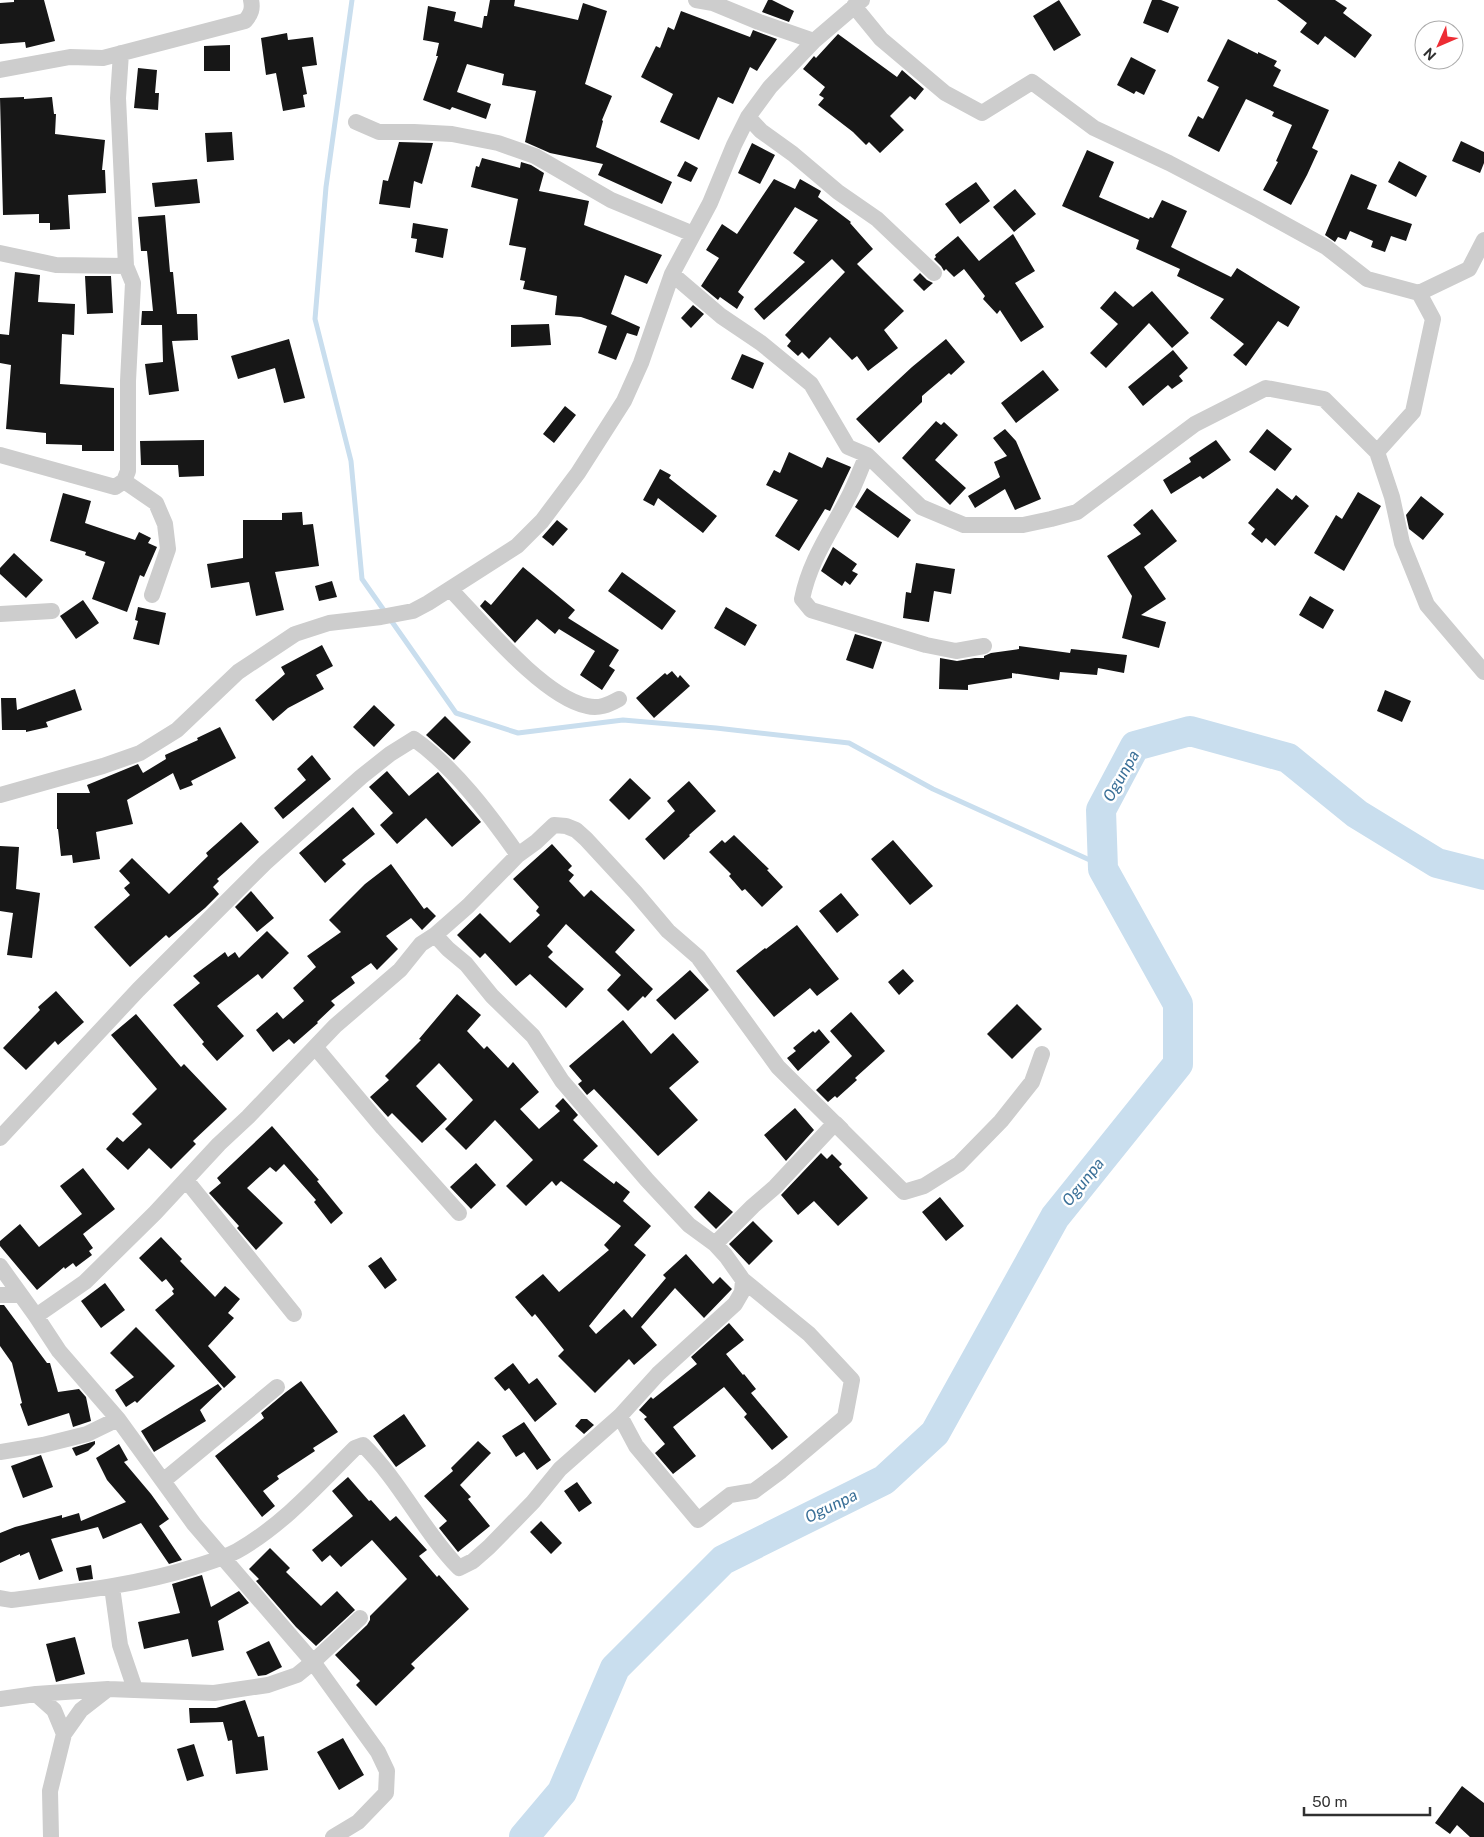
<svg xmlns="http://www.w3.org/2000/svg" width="1484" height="1837" font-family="'Public Sans',sans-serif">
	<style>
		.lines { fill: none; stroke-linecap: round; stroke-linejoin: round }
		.stream { stroke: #c9deee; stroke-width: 5 }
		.river { stroke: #c9deee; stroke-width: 30 }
		.building { fill: #171717 }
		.minor { stroke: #cdcdcd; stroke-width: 16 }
		.labels { text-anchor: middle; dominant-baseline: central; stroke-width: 5; stroke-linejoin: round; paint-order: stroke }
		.water-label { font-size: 16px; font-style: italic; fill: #396f97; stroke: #fff }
	</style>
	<rect width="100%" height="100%" fill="#fff"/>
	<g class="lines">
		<path class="stream" d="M352 0 326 187 315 319 351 461 362 579 456 713 518 733 623 720 716 728 849 743 933 789 1103 866"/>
		<path class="river" d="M524 1837 562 1792 615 1668 723 1560 884 1480 935 1433 1055 1217 1178 1064V1004L1103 869 1101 810 1135 746 1190 731 1288 758 1357 814 1437 863 1484 875"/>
	</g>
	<path class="building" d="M14 0H44L55 41 26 48 25 42 0 44V3L14 2Z
		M490 0H515L514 6 578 20 583 3 607 11 585 84 612 96 602 120 603 121 596 147 672 182 662 204 598 175 603 164 550 153 525 142 536 91 502 85 504 74 467 64 457 92 491 104 486 119 452 107 450 110 423 100 438 56H436L439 43 423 40 428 6 456 12 454 21 482 28 484 16H487Z
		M768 0H772L794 11 789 22 762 12Z
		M1059 0 1081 35 1054 51 1033 16Z
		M1152 0H1161L1179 7 1168 33 1143 23Z
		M1277 0H1335L1347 8 1343 13 1372 35 1355 58 1325 36 1318 45 1300 32 1307 23Z
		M681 11 750 37 753 30 777 39 757 71 750 67 733 104 718 97 699 140 660 122 673 94 641 77 656 46 660 48 668 27 674 30Z
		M287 33 288 40 313 37 317 65 302 67 307 94 303 95 305 107 283 111 276 73 266 75 261 38Z
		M838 34 897 77 902 70 924 89 915 100 910 96 890 116 904 130 880 153 869 142 866 145 853 132 818 105 824 98 819 95 825 87 803 69 814 56 816 58Z
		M1228 39 1258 54V52L1277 61 1274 66 1281 70 1273 86 1329 110 1312 148 1318 151 1307 175 1291 205 1263 190 1278 162 1276 161 1292 125 1272 116 1274 112 1246 99 1219 152 1188 136 1198 116 1203 119 1219 87 1207 81Z
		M230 45V71H204V46Z
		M1131 57 1156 70 1144 95 1136 91 1134 94 1117 85Z
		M138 68 157 70 155 93H159L158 110 134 108Z
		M24 97V99L52 97 54 114H56L55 134 105 140 102 170H105L106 193 68 195 70 229 50 230V223H39V214L3 215 0 98Z
		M232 132 234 160 207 162 205 133Z
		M1461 141 1484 152V163L1480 173 1452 161Z
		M399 142 433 143 422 184 414 181 410 208 379 204 383 180 388 181Z
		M752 143 775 155 760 184 738 173Z
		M1087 150 1114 162 1099 197 1149 219 1150 217 1153 218 1162 200 1187 211 1171 247 1231 277 1237 268 1300 307 1288 327 1278 321 1246 366 1233 355 1244 344 1210 318 1224 299 1177 276 1180 269 1136 249 1139 240 1062 206Z
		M482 158 520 168 521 162 531 165 544 173 539 191 589 201 584 225 662 255 647 284 625 275 611 314 640 327 637 336 627 333 616 360 598 353 607 326 581 317 555 315 557 296 523 289 525 281 520 280 526 248 509 245 518 199 471 187 476 166 479 167Z
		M685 161 698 168 691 182 677 176Z
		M1399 161 1427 176 1416 197 1388 182Z
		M1351 174 1377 185 1367 209 1412 224 1406 241 1391 236 1385 252 1371 247 1373 241 1350 231 1346 240 1338 237 1335 242 1325 235Z
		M197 179 200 203 155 207 152 183Z
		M774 179 795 189 800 179 821 191 818 197 851 222 850 223 873 249 857 264 904 311 884 330 898 348 868 371 857 356 852 360 830 337 809 359 802 352 798 356 787 346 791 341 785 335 845 272 832 259 764 320 754 309 805 262 793 253 818 220 795 207 738 292 744 297 737 309 720 297 718 300 701 286 719 258 706 250 722 224 737 234Z
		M976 182 990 201 960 224 945 204Z
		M1015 189 1036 214 1014 232 993 207Z
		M165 215 170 272H173L177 314H197L198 340 172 341 179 391 149 395 145 364 163 362 162 325H141L142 311H153L147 251H141L138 217Z
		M413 223 448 229 443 258 415 252 417 239 411 238Z
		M1013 234 1035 271 1015 283 1044 327 1021 342 1000 310 997 314 983 299 985 296 964 269 954 277 946 269 944 271 941 266 934 259 936 257 935 255 958 236 979 261Z
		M15 272 40 275 38 302 75 304 74 335 62 334 60 384 114 388V451H82V445L46 444V433L6 429 11 365 0 363V334L9 335Z
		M920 273 927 280 933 283 924 291 913 280Z
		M85 276H111L113 313 87 314Z
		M1115 291 1133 307 1152 291 1189 333 1172 348 1149 323 1106 368 1090 353 1118 324 1100 308Z
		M693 305 704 314 691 328 681 318Z
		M549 324 551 345 511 347V325Z
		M289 339 305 398 284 403 275 368 238 379 231 356Z
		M946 339 965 362 951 375 949 373 922 396V402L879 443 856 419 912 367Z
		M1173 350 1188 368 1179 376 1183 381 1172 389 1168 385 1143 406 1128 387Z
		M742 354 764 363 753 389 731 379Z
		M1043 370 1059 390 1016 423 1001 403Z
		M565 406 576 415 554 443 543 434Z
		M936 421 941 425 944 422 958 435 935 460 966 488 950 505 902 458Z
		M1005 429 1016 441 1041 499 1015 510 1005 489 975 508 968 496 1000 477 994 462 1007 456 993 438Z
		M1267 429 1292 449 1275 471 1249 452Z
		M204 440V476L179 477 178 465H141L140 441Z
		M1216 440 1231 460 1203 479 1200 476 1171 494 1163 480 1191 462 1189 458Z
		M789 452 822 468 827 457 851 467 830 511 825 509 799 551 775 536 798 500 766 485 774 470 780 473Z
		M660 469 671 475 669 478 717 516 703 533 658 498 654 506 643 500Z
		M867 488 911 520 898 538 855 507Z
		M1277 488 1292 500 1296 495 1309 506 1275 546 1266 538 1262 543 1251 534 1255 529 1248 523Z
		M1358 492 1381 506 1344 571 1314 553 1336 515 1342 519Z
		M63 493 91 501 85 523 135 540 139 532 151 538 148 543 157 547 144 577 140 575 127 612 92 599 105 562 85 555 86 552 50 541Z
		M1421 496 1444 514 1423 540 1409 529 1406 515Z
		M1152 509 1177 541 1144 567 1166 599 1141 615 1166 622 1159 648 1122 638 1132 596 1107 556 1141 534 1133 525Z
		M302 512 303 525 313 524 319 566 275 572 284 610 256 616 249 582 211 588 207 564 243 558V520H282V513Z
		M557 520 568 529 553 546 542 537Z
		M833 547 857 564 852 571 858 574 850 585 845 581 842 586 821 571Z
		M14 553 43 580 26 598 0 574V568Z
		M916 563 955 569 951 594 934 591 929 622 903 618 906 592 911 593Z
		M523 567 575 610 568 618 619 650 609 666 615 670 602 690 580 675 595 651 559 629 555 634 537 619 515 643 480 606 485 600 491 605Z
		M622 572 676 611 662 630 608 591Z
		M332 581 337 597 319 601 315 586Z
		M1310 596 1334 610 1323 629 1299 615Z
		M83 600 99 623 76 639 60 616Z
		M138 607 166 613 159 645 133 639 138 621 135 620Z
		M726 607 757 625 745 646 714 628Z
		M855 634 882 642 873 669 846 660Z
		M322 645 333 666 316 675 324 689 288 708 273 721 255 700 285 674 281 667Z
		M1019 646 1070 653 1071 649 1127 655 1124 673 1098 668 1097 675 1060 672 1059 680 1012 673V678L968 685V690L939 689 940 658 957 661 975 658H984V656L991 653 1019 649Z
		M672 671 678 678 680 675 690 686 654 718 636 698 665 673 667 675Z
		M75 689 82 710 46 722 48 727 26 732V730H2L1 698H16L17 710Z
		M1385 690 1411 701 1402 722 1377 711Z
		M374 705 395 725 374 747 353 727Z
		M445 716 471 742 454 760 426 735Z
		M220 727 236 758 191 781 193 785 180 790 173 773 127 800 133 824 96 832 100 859 73 863 72 855 61 856 58 829H57V793H90L87 785 138 764 143 773 166 759 165 755 198 740 197 738Z
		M312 755 331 779 283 819 274 808 306 780 297 769Z
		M387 771 409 796 438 772 481 822 452 847 426 818 397 844 380 825 393 813 369 787Z
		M630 778 651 798 629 820 609 800Z
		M689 781 716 811 689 835 690 836 664 860 645 839 675 811 667 801Z
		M353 807 375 834 342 860 346 864 325 883 299 853Z
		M241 822 259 842 217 879 219 881 213 887 219 894 205 908 169 938 166 935 130 967 94 927 130 895 124 888 130 883 119 871 132 858 169 894 208 856 206 853Z
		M734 835 769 869 767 870 783 887 762 907 745 889 742 891 729 876 731 874 709 852 722 840 725 843Z
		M893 840 933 886 910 905 871 859Z
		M552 844 572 866 568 870 574 875 569 881 584 897 591 890 635 930 615 952 653 989 645 998 643 996 628 1011 607 990 621 975 566 924 547 946 553 952 548 957 584 989 566 1008 530 974 516 986 485 953 480 958 457 935 480 913 510 943 540 915 536 911 539 907 513 879Z
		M0 846 19 847 16 889 40 893 32 958 7 955 13 913 0 911Z
		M391 864 424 909 427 907 436 916 422 930 411 918 386 936 398 949 377 970 371 963 351 977 355 983 331 1001 335 1005 317 1022 318 1023 294 1044 289 1039 273 1052 256 1030 277 1012 283 1019 304 1001 293 988 316 967 307 956 341 932 329 920 365 884Z
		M251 891 274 918 257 932 235 907Z
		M841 893 859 915 837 933 819 911Z
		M797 925 839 979 817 996 810 988 774 1017 736 971 765 948 766 949Z
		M267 931 289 953 262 979 258 974 217 1006 244 1036 217 1061 202 1044 204 1042 173 1005 200 983 193 976 225 952 228 957 235 952 239 958Z
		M903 969 914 981 899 995 888 982Z
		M690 970 709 990 675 1020 656 1000Z
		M56 991 84 1022 58 1045 55 1041 26 1070 3 1048 40 1010 38 1007Z
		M457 994 481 1015 467 1031 484 1049 487 1046 508 1068 513 1062 539 1092 520 1109 539 1129 560 1111 555 1106 563 1098 578 1115 573 1120 598 1146 583 1160 614 1184 616 1181 630 1192 623 1201 651 1226 634 1245 646 1255 589 1326 596 1334 624 1309 632 1318 666 1278 663 1275 686 1254 713 1284 720 1277 732 1289 704 1318 675 1288 641 1327 657 1345 634 1365 629 1359 595 1393 558 1356 564 1350 535 1314 532 1317 515 1297 543 1274 559 1292 609 1250 604 1245 621 1226 561 1181 556 1186 552 1181 526 1206 506 1186 533 1160 495 1120 466 1150 445 1129 473 1100 439 1063 416 1086 447 1119 422 1143 392 1113 388 1117 370 1097 389 1080 385 1076 421 1040 419 1039Z
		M1017 1004 1042 1029 1012 1059 987 1034Z
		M851 1012 885 1051 855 1078 857 1080 837 1098 835 1096 828 1102 816 1090 852 1056 830 1031Z
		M136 1014 181 1067 184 1064 227 1109 193 1141 196 1144 171 1169 149 1148 128 1170 106 1149 117 1137 123 1142 142 1124 132 1114 157 1089 111 1035Z
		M623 1020 651 1054 673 1033 699 1062 669 1088 698 1120 658 1156 594 1089 587 1095 578 1084 582 1081 569 1066Z
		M819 1029 830 1042 798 1071 787 1058 796 1051 793 1048 813 1031 815 1033Z
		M795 1108 814 1130 786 1161 764 1135Z
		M272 1126 319 1180 317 1181 343 1213 331 1224 314 1202 316 1200 284 1164 276 1172 270 1167 247 1188 283 1223 256 1250 237 1228 239 1226 209 1193 221 1183 217 1178Z
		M821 1153 827 1159 832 1154 842 1164 839 1167 868 1198 838 1226 814 1201 798 1215 781 1195Z
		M476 1163 496 1185 471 1209 450 1187Z
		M83 1168 115 1209 83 1234 93 1248 89 1251 92 1255 76 1267 73 1263 65 1269 64 1267 37 1290 0 1246V1241L20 1224 39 1247 82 1214 60 1186Z
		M709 1191 733 1212 716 1229 694 1207Z
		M940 1197 964 1226 946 1241 922 1212Z
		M753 1221 773 1241 749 1265 729 1244Z
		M161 1237 182 1259 180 1261 215 1297 225 1286 240 1299 228 1313 234 1318 208 1346 236 1377 224 1388 155 1310 174 1294 172 1291 174 1289 166 1279 162 1282 139 1258Z
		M381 1257 397 1280 385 1289 368 1266Z
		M105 1283 125 1310 101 1328 81 1301Z
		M0 1305H4L47 1363H50L58 1392 79 1389 86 1397 91 1421 73 1427 69 1413 28 1426 20 1404 22 1403 12 1363 0 1346Z
		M729 1323 744 1340 726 1354 743 1375 744 1374 756 1389 751 1393 788 1437 772 1450 744 1417 747 1414 724 1387 673 1427 696 1456 673 1474 655 1453 665 1444 644 1419 647 1417 639 1410 651 1397 653 1399 697 1364 691 1357Z
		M136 1327 175 1366 137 1403 135 1401 126 1407 115 1390 134 1377 110 1353Z
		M513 1363 529 1384 537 1378 557 1404 535 1422 509 1388 505 1391 494 1378Z
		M301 1381 338 1432 313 1448 315 1451 277 1476 279 1479 263 1491 275 1506 262 1517 215 1456 264 1418 261 1413 286 1392Z
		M218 1384 222 1389 200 1410 206 1421 154 1452 141 1431Z
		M404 1414 426 1446 396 1467 373 1436Z
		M581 1419H587L594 1425 584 1434 575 1426Z
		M524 1422 551 1460 537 1470 524 1452 516 1457 502 1436Z
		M95 1441V1444L88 1451 76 1456 72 1448Z
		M478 1441 491 1453 460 1485 471 1497 468 1499 490 1526 458 1552 439 1528 447 1521 424 1496 453 1471 451 1468Z
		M119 1444 128 1460 124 1462 151 1494 169 1519 159 1526 182 1560 169 1564 141 1523 103 1539 98 1527 51 1539 63 1571 39 1580 29 1552 20 1556V1554L0 1563V1533L15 1527 62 1515V1518L79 1513 81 1521 126 1502 107 1480 96 1458Z
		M41 1455 53 1487 23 1498 11 1466Z
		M348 1477 369 1501 371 1500 390 1521 396 1516 427 1550 419 1556 437 1577 439 1575 469 1609 411 1664 415 1668 376 1706 356 1685 360 1681 335 1655 367 1625 370 1620V1616L407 1579 372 1540 341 1567 330 1555 322 1562 312 1550 353 1516 332 1491Z
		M577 1482 592 1503 579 1512 564 1491Z
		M541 1521 562 1543 551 1554 530 1532Z
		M270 1548 290 1568 286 1572 321 1606 337 1591 355 1610 316 1646 296 1627 256 1581 259 1579 249 1569Z
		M91 1565 93 1579 79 1581 76 1568Z
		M202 1575 211 1607 239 1591 249 1603 218 1621 224 1650 192 1657 188 1639 144 1649 138 1622 180 1613 172 1584Z
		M75 1637 85 1674 56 1682 46 1644Z
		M269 1641 282 1667 266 1675 258 1676 246 1652Z
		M245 1700 258 1737 264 1736 268 1770 236 1774 232 1740 228 1741 223 1722 190 1723 189 1708H216Z
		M343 1738 364 1775 339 1790 317 1752Z
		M194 1744 204 1776 187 1781 177 1749Z
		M1462 1786 1484 1803V1837H1470L1457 1825 1450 1834 1435 1823Z"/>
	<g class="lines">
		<path class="minor" d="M696 0 713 3 759 22 814 41
			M854 6 881 39 945 93 982 113 1032 82 1094 128 1169 163 1257 209 1326 247 1367 279 1419 293 1433 319 1413 412 1377 452
			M121 53 118 98 126 266
			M0 70 70 57 103 58 245 21C251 14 253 9 251 0
			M748 117 761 131 793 154 838 192 877 219 934 273
			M356 122 379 132H414L452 134 498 143 535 156 611 200 693 234
			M0 253 56 265 126 266 133 283 128 381V471L124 481 115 487 0 455
			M672 274 721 316 761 343 811 384 848 447 867 455 921 507 964 525H1023L1051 519 1077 512 1195 424 1266 388 1324 399 1377 452 1392 497 1402 543 1427 605 1484 672
			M1419 293 1469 269 1484 240
			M867 455C861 468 856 482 850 494 832 530 810 559 802 599L811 610 926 645 956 651 984 646
			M124 481 156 503 165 524 168 549 152 595
			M450 589C481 621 543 697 587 706 599 709 608 705 619 699
			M0 614 52 611
			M0 795 103 766 140 753 177 730 238 672 295 634 329 623 381 617 413 611 428 603 517 546 542 521 578 473 624 401 641 363 672 274 710 203 734 145 748 117 770 87 814 41 862 0
			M435 935 448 949 466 964 492 996 533 1036 562 1081 647 1180 689 1225 715 1244 726 1256 743 1280 809 1334 852 1380 845 1417 781 1471 754 1491 730 1495 698 1520 636 1446 620 1416
			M316 1048 383 1128 459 1213
			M0 1138 138 990 265 863 361 777 390 754 414 739C454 767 490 815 518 855
			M186 1180 294 1314
			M715 1244 753 1206 775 1187 835 1123 842 1130
			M0 1266 36 1316 59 1351 118 1419 194 1524 313 1662 297 1675 268 1685 214 1693 108 1689 36 1694 0 1699
			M0 1295H19
			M36 1316 85 1282 155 1213 219 1144 248 1117 335 1026 400 970 421 944 435 935 468 906 518 855 536 842 554 825 566 826 576 830 586 839 635 892 668 931 698 957 778 1067 904 1192 924 1186 959 1164 1001 1121 1032 1082 1042 1054
			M0 1452 43 1445 87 1434 118 1419
			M163 1481 277 1387
			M112 1587 120 1645 135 1689
			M0 1598 11 1600C73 1592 134 1586 194 1567 209 1562 224 1558 237 1551 283 1525 318 1485 355 1448L363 1445C400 1481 423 1531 459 1568L473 1561 489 1547 533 1502 560 1469 620 1416 658 1374 735 1304 742 1292 743 1280
			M36 1694 54 1710 64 1734 50 1791 51 1837
			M64 1734 81 1710 108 1689
			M333 1837 358 1822 386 1793 387 1771 378 1752 313 1662 360 1618"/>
	</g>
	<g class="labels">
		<g class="water-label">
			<text transform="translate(1121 776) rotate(-60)">Ogunpa</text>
			<text transform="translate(1083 1182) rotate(-51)">Ogunpa</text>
			<text transform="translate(831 1506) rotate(-26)">Ogunpa</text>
		</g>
	</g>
	<g transform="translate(1439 45) rotate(225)"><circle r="24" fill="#ffffff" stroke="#acacac"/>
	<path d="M0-4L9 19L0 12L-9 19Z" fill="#ed2c34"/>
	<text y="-8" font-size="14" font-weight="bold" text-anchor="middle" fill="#303030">N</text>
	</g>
	<path d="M1304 1807v8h126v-8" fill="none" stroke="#303030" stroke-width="2.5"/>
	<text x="1312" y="1807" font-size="15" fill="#303030" stroke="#ffffff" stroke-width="4" paint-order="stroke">50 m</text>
</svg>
